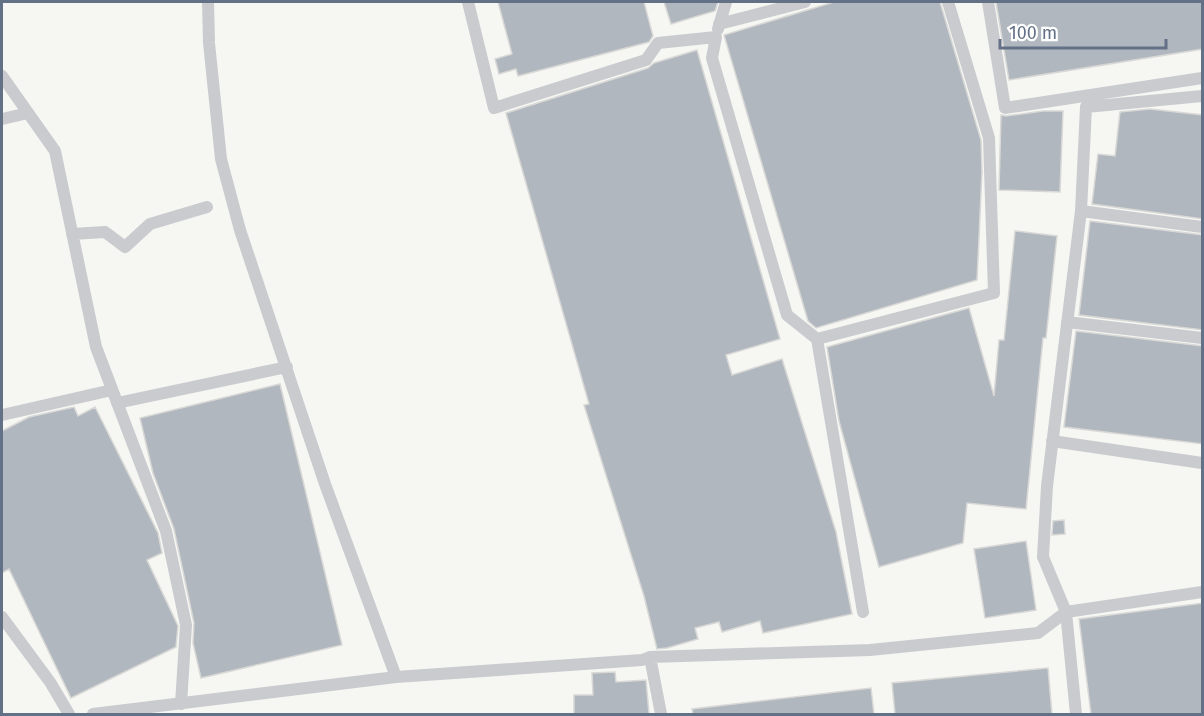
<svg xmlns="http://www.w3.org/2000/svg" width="1204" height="716" font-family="'Fira Sans',sans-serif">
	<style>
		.building { fill: #b1b7be; stroke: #d8d8d6; stroke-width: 1.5 }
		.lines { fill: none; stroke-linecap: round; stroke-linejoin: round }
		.minor { stroke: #c9cbcf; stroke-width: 12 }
	</style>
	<rect width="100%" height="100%" fill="#f6f7f3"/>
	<path class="building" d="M498 2H644L653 36 649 42 518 76 516 69 499 74 495 59 512 54Z
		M664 2H718L715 11 671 24Z
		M834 2H940L981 140 982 172 977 280 816 328 808 321 724 35Z
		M996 2H1203V49L1009 80Z
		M697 50 780 339 726 355 732 375 782 359 836 532 852 614 763 633 760 621 722 632 719 622 695 628 698 639 667 648 657 649 644 596 584 405 589 404 506 113 648 68 654 63Z
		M1150 109 1203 115V219L1092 204 1098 154 1115 156 1120 112Z
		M1043 111H1063L1060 192 999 190 1001 115 1006 116Z
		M1090 221 1203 235V330L1079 315Z
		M1015 231 1057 236 1046 338H1043L1026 509 967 503 963 543 879 567 839 421 827 347 969 308 994 396 999 340H1004Z
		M1076 331 1203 346V444L1064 427Z
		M280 384 342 645 201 678 193 643 194 623 174 529 153 473 140 418Z
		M74 407 78 416 95 407 158 533 162 553 147 560 178 626 176 647 71 698 9 569 2 573V431L29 417Z
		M1064 520 1065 534 1052 535 1053 521Z
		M1026 541 1036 610 985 618 974 549Z
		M1203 603V714H1091L1079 619Z
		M1048 668 1052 714H895L892 683Z
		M615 672 616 682 646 680 649 714H574V695H593L592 673Z
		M871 688 874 714H693L692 709Z"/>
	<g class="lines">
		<path class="minor" d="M208 2 209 43 221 159 240 230 325 484 396 677
			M468 2 494 108 646 60 658 43 716 37 712 58 787 315 817 339 863 612
			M988 2 1005 108 1202 78
			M719 24 805 2
			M718 29 726 2
			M2 76 55 151 96 347 166 531 186 625 181 704
			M1202 96 1086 107 1081 211 1047 486 1043 557 1066 612 1202 592
			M2 119 28 113
			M1081 211 1202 227
			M72 234 105 232 125 247 150 224 207 207
			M1067 322 1202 338
			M817 339 994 293 989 138 948 2
			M117 403 287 367
			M2 415 112 390
			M1052 441 1202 463
			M1066 612 1076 714
			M2 617 50 682 69 714
			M650 657 661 714
			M93 714 396 677 642 660 650 657 870 650 1038 633 1066 612"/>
	</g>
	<rect width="1204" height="716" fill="none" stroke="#637187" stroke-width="6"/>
	<path d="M1000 39v9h166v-9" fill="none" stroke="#637187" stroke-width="3"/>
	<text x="1009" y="39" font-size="18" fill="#637187" stroke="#ffffff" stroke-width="4.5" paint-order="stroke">100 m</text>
</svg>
